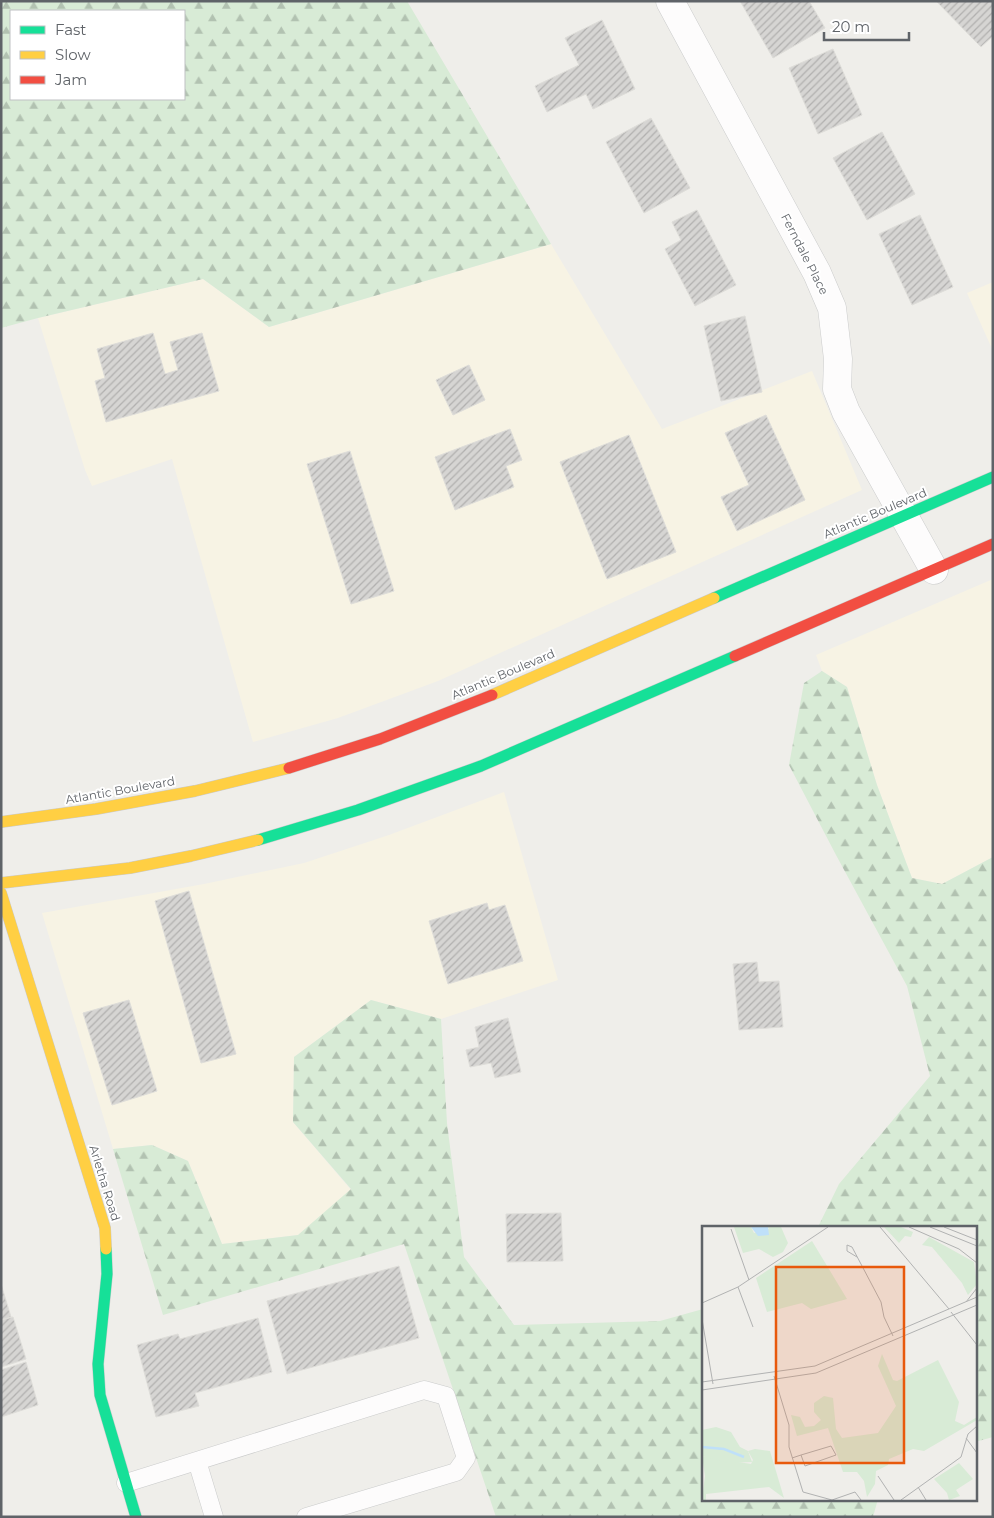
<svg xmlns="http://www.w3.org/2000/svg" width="994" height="1518" font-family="Montserrat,sans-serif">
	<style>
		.commercial { fill: #f7f3e4 }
		.forest { fill: url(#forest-firs); fill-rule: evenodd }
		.building { fill: url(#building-hatch); stroke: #deddd9 }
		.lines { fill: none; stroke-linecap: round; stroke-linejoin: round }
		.lane-casing { stroke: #cbcccc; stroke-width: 19 }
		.street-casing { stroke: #cbcccc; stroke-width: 29 }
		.fast-casing { stroke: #cacacb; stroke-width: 12 }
		.slow-casing { stroke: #cacacb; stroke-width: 12 }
		.jam-casing { stroke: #cacacb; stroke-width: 12 }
		.lane { stroke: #fdfcfc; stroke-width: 18 }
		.street { stroke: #fdfcfc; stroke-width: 28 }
		.fast { stroke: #16e098; stroke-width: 11 }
		.slow { stroke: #ffcf43; stroke-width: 11 }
		.jam { stroke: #f24e42; stroke-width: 11 }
		.labels { text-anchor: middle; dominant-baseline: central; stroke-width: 4; stroke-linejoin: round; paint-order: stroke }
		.street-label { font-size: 12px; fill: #5f6368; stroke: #fff }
		.inset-river { fill: none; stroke: #bfe0f9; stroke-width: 2.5 }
		.inset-road { fill: none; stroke: #b1b2b2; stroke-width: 1 }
		.view { fill: #e8590c; fill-opacity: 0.15; stroke: #e8590c; stroke-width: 2.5 }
		.inset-edge { fill: none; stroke: #5f6368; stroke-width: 2.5 }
	</style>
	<defs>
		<pattern id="forest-firs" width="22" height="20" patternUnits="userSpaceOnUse" patternTransform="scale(1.25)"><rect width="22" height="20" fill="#d8ebd6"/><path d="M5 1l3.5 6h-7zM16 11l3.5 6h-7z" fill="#b2c2b1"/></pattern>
		<pattern id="building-hatch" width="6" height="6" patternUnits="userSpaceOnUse" patternTransform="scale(1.25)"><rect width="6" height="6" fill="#d6d5d3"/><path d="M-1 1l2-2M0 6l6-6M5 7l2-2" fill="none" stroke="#b1b0af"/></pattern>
	</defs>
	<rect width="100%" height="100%" fill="#efeeea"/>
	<path class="commercial" d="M551 244 662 429 812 371 862 490 438 681 338 718 253 742 172 459 92 486 85 470 38 318 203 279 269 327Z
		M993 282V351L967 293Z
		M993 579V857L942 884 912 878 877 785 847 687 822 671 816 655Z
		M504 792 558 980 441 1019 371 1000 294 1057 293 1122 351 1190 298 1235 222 1244 188 1161 152 1145 113 1149 42 913 204 884 304 863 389 835Z"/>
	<path class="forest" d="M1 1H407L551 244 269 327 203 279 38 318 1 328ZM11 11H184V99H11Z
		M822 671 847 687 877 785 912 878 942 884 993 857V1437L975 1442V1227H818L839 1184 930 1076 907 986 836 855 789 765 804 683Z
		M371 1000 441 1019 447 1123 464 1257 514 1325 660 1321 703 1309V1499H878L873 1517H496L404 1244 163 1315 113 1149 152 1145 188 1161 222 1244 298 1235 351 1189 293 1122 294 1057Z"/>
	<path class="building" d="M740 1H809L825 28 773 58Z
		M936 1H993V36L981 47Z
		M602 20 635 89 593 109 586 94 547 112 535 86 579 65 565 38Z
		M833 49 862 115 818 134 789 68Z
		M651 118 690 188 644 213 606 142Z
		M882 132 915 194 867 220 833 158Z
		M697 210 736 285 695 306 665 249 681 240 672 222Z
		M920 215 953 287 912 305 879 234Z
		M745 316 762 392 721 401 704 326Z
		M153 333 165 374 178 370 170 342 202 333 219 391 106 422 95 381 105 378 97 349Z
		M469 365 485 400 453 415 436 380Z
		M766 415 805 500 737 531 721 497 749 485 725 433Z
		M510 429 522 460 506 466 514 487 455 510 435 457Z
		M629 435 676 552 607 579 560 462Z
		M350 451 394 591 351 604 307 464Z
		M189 891 236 1054 201 1063 155 901Z
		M487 903 489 910 505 905 523 961 448 984 429 921Z
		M757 962 759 982 779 981 783 1027 739 1030 733 964Z
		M129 1000 157 1091 112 1105 83 1013Z
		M508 1018 521 1072 495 1078 491 1063 470 1067 466 1050 479 1047 475 1027Z
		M561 1213 563 1261 507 1262 506 1214Z
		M399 1266 419 1338 287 1374 267 1301Z
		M1 1284 11 1317 1 1320Z
		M13 1317 26 1359 1 1367V1320Z
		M258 1318 272 1372 195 1393 199 1406 156 1417 137 1345 178 1334 180 1339Z
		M26 1362 38 1405 1 1417V1370Z"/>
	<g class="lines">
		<defs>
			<path id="lane" d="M197 1461 214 1517
				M126 1483 424 1390 446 1396 466 1458 456 1472 306 1517"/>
			<path id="street" d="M670 1 817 273 832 308 838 359 837 389 846 412 934 570"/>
			<path id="fast" d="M714 598 993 477
				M258 840 358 810 481 766 735 656
				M106 1249 107 1274 98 1364 100 1395 136 1517"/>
			<path id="slow" d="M492 695 714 598
				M1 822 96 809 195 791 289 768
				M1 883 130 868 191 856 258 840
				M1 893 105 1228 106 1249"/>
			<path id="jam" d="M735 656 993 544
				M289 768 380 739 492 695"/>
		</defs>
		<use href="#lane" class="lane-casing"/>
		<use href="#street" class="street-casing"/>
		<use href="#fast" class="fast-casing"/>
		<use href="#slow" class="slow-casing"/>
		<use href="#jam" class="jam-casing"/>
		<use href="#lane" class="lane"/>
		<use href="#street" class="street"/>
		<use href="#fast" class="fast"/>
		<use href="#slow" class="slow"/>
		<use href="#jam" class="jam"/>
	</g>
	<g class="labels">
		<g class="street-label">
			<text transform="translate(805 254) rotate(63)">Ferndale Place</text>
			<text transform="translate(875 513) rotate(-23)">Atlantic Boulevard</text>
			<text transform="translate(503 674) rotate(-23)">Atlantic Boulevard</text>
			<text transform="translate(120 790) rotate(-10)">Atlantic Boulevard</text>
			<text transform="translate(105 1183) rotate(73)">Arletha Road</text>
		</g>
	</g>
	<g transform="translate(702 1226)">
		<rect width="275" height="275" fill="#efeeea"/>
		<path d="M227 11 272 36 275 58 266 69 260 57 230 21 220 19Z" fill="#d8ebd6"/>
		<path d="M32 1H49L52 7 67 3 66 1H79L86 17 81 26 71 31 57 23 41 27ZM182 1H199L211 6 209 11 203 10 197 17ZM110 15 145 73 109 83 100 77 65 86 54 52ZM180 128 191 154 195 155 236 134 257 176 253 195 262 199 275 191V194L222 225 211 223 187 233 186 239 174 245 173 258 165 271 162 255 155 246H141L126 202 95 210 89 189 98 191 103 201 112 200 119 194 112 186V177L122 170 131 172 134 203 140 212 176 207 194 180 176 140ZM53 223 68 225 82 272 67 261 4 268V274H0L3 250 0 230 49 238 51 234 46 225ZM257 237 271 253 254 264 258 270 247 274 245 267 232 253Z" fill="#d8ebd6"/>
		<path d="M14 201 29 206 38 221 46 225 50 236 26 237 0 230V204Z" fill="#d8ebd6"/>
		<path d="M49 1H66L67 9 56 10Z" fill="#bfe0f9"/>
		<path class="inset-river" d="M0 221 22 223 42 231"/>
		<path class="inset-road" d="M178 1 247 83M207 1 257 23 275 37M228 1 275 20M242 1 275 14M29 3 47 54M155 31 145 25V19L150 21 179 76 182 91 191 110M36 61 51 101M264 76 275 62M0 77 36 61 126 1M249 86 275 119M0 93 11 158M72 150 87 199V221L101 266 130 274 153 266 159 274M0 156 113 140 275 71M0 164 114 147 275 79M264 212 275 227M90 232 99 229 129 220 134 229 103 240 99 229M176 250 192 274M216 261 224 274M199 274 259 231 266 208 275 200"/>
		<path class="view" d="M74 41H202V237H74Z"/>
		<rect width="275" height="275" class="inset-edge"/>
	</g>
	<rect width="994" height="1518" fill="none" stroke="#5f6368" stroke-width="5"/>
	<rect x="10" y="10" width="175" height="90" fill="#ffffff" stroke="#bfc1c3"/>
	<rect x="20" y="26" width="25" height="8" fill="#16e098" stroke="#bfc1c3"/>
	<text x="55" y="35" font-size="15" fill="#5f6368">Fast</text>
	<rect x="20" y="51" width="25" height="8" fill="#ffcf43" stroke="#bfc1c3"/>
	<text x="55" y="60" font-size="15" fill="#5f6368">Slow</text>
	<rect x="20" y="76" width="25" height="8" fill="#f24e42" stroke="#bfc1c3"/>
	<text x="55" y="85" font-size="15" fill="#5f6368">Jam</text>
	<path d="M824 32v8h85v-8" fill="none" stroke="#5f6368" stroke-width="2.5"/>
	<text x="832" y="32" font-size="15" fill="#5f6368" stroke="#ffffff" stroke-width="4" paint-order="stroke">20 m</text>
</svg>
